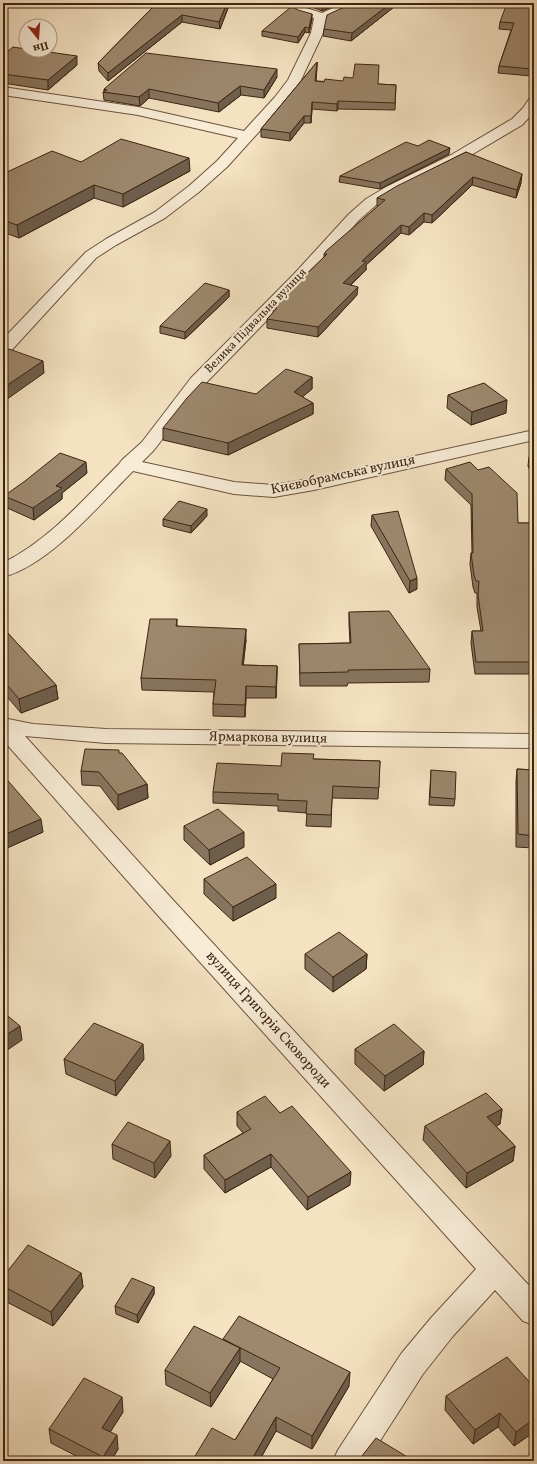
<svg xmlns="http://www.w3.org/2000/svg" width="537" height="1464" font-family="Vollkorn,serif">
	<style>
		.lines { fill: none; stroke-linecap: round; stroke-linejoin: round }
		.minor-casing { stroke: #6c543d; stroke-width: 2 }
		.minor { fill: #f8ecd7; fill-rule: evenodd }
		.wall { fill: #87745e; stroke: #3e2411 }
		.shaded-wall { fill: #6e5e4c; stroke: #3e2411 }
		.building { fill: #9d876d; stroke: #3e2411 }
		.labels { text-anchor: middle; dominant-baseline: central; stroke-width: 4; stroke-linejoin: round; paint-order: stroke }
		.far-street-label { font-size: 12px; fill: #3e2411; stroke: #f8ecd7 }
		.street-label { font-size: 14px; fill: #3e2411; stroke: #f8ecd7 }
	</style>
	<rect width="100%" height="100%" fill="#f4e2c1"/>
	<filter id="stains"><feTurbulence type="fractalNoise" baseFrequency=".005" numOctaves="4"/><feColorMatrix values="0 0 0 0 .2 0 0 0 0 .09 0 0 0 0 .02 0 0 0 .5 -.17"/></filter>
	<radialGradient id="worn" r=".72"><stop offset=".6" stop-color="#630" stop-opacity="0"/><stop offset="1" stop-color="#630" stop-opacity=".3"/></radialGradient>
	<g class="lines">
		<defs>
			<path id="minor" d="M284 3H298L306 8 322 13 344 3H360L358 6 326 21 323 33 301 80 285 103 227 167 199 192 165 218 116 245 96 258 9 353 3 354V339L86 252 106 239 155 212 189 186 217 161 238 138 138 115 3 95V87L138 107 244 131 275 97 288 80 311 33 314 18 298 14Z
				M534 98V112L522 125 461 161 396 193 376 205 359 220 306 280 203 386 154 450 142 462 234 482 274 485 314 478 534 430V440L314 490 274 497 234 494 133 471C100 504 50 565 3 577V563C49 540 83 500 119 464L122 460 142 442 191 378 294 274 349 214 366 199 386 187 451 155 512 119 523 108 529 99Z
				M3 718 33 724 106 729 534 734V748L106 743 25 736 173 900 534 1291V1325L523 1321 495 1290 453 1336 423 1374 367 1461H333L338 1450 401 1354 431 1318 476 1269 155 912 3 740Z"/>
		</defs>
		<use href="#minor" class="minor-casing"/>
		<use href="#minor" class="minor"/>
	</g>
	<path class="wall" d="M157 3H230L220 29 182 22 108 81 99 71 98 63Z
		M302 3H340L322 11Z
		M353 3H399L351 41 323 36 324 29Z
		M534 3V62L531 76 498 73 499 66 511 30 499 29 500 22Z
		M312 19 309 33 305 32 298 43 262 36V31Z
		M3 55 77 65 48 90 3 83Z
		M317 62 316 81 378 84 396 85 395 110 338 109 337 111 312 109 311 123H304L290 141 261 137V129Z
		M277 77 264 98 241 95 219 112 149 98 140 106 104 100 103 92 104 91V89Z
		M418 146 449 154 380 189 339 182 340 176Z
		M466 152 521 183 516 198 472 185 432 223 424 222 409 235 401 233 366 265V270L351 285 357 295 318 337 267 328V319L273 313V307L324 257V254L378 206H377V198Z
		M81 162 190 171 123 207 94 198 19 238 3 232V172L5 173Z
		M229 290V297L185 339 160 333V326Z
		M312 377V389L302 397 313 403V414L228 455 163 440V428L256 394Z
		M448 395 506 413 471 425 447 408Z
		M534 456V480L528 466 529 457Z
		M446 469 518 523H534V674H475L471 643 472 631H481L477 607V593H475L473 587 470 564 471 553H472L471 505 445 480Z
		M87 473 62 493V499L34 520 5 507 4 496Z
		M372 515 417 589 409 593 371 526Z
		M207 516 191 533 163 526V519Z
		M349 612 430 669 429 682 348 683 347 686H300L299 644 350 643 349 624Z
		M177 619V626L246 640 243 665 277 666 276 698H246L245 717 213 716V704L214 692 142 690 141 678Z
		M3 628 56 685 58 699 21 713 3 692Z
		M119 753 147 784 148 798 118 810 100 786 82 785 81 771Z
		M314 759 380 761 378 799 332 798 331 827 306 826 307 813 278 811V806L213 803V792L281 766Z
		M517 769 534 770V848L516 847V781Z
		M431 770 455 799 454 806 429 805Z
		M3 775 43 832 7 848 3 842Z
		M184 826 244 847 210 865 184 840Z
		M204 879 276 898 233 921 204 894Z
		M305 954H367L366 969 333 992 305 969Z
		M355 1049 424 1051 423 1065 384 1091 355 1064Z
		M64 1059H144L116 1096 66 1074Z
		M502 1109 500 1124 496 1126 515 1146 513 1161 466 1188 423 1140 425 1126Z
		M237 1112 280 1113 350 1185 307 1210 271 1167 225 1193 204 1169V1155L243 1133 237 1126Z
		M112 1144 171 1156 155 1178 113 1159Z
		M81 1273 83 1287 53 1326 3 1300V1277Z
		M154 1287V1294L138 1323 116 1314 115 1306Z
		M223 1339 349 1386 312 1449 276 1431 259 1461H192L235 1440 273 1379 240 1361V1362L211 1407 166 1385 165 1370 223 1340Z
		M534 1387V1432L514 1446 498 1427 473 1444 445 1410 446 1396Z
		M123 1412 110 1432 118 1449 111 1461H86L51 1443 49 1429Z"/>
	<path class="shaded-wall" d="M227 3H230L220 29 219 22Z
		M325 3H340L322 11V4Z
		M391 3H399L351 41 352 33Z
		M312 14V19L309 33V28Z
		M182 15V22L108 81V73Z
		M305 27V32L298 43V37Z
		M77 56V65L48 90V80Z
		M534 58V62L531 76 532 69Z
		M317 62V69L315 88V81Z
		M277 69V77L264 98V90Z
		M240 86 241 95 219 112 218 103Z
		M149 89V98L140 106 139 97Z
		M338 101V109L337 111V104Z
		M312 102V109L311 123V116Z
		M304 116V123L290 141V133Z
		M450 148 449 154 380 189V183Z
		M189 158 190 171 123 207V194Z
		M522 174 521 183 516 198 517 190Z
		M473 177 472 185 432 223V215Z
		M94 185V198L19 238 17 225Z
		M424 213V222L409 235V227Z
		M401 225V233L366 265V270L343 292V283L362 261Z
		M358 287 357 295 318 337V327Z
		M229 290V297L185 339V332Z
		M43 361 44 373 3 402V388Z
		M312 377V389L294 404V392Z
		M507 400 506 413 471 425 472 412Z
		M313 403V414L228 455V443Z
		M86 462 87 473 62 493V499L34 520 33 508 56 486Z
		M207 509V516L191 533V526Z
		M417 578V589L409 593 410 581Z
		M246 629V640L242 677V665Z
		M277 666V677L276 698V687Z
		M56 685 58 699 21 713 19 699Z
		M246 686V698L245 717V705Z
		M147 784 148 798 118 810V795Z
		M41 819 43 832 7 848 6 834Z
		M244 832V847L210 865 209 850Z
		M276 884V898L233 921V907Z
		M367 954 366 969 333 992V977Z
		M20 1026 22 1040 3 1053V1037Z
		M143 1044 144 1059 116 1096 115 1081Z
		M424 1051 423 1065 384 1091 385 1076Z
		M502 1109 500 1124 486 1132 487 1117Z
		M170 1141 171 1156 155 1178 154 1163Z
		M515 1146 513 1161 466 1188 467 1173Z
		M271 1154V1167L225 1193V1180Z
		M351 1172 350 1185 307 1210 308 1197Z
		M81 1273 83 1287 53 1326 51 1312Z
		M154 1287V1294L138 1323 137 1315Z
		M240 1348V1362L211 1407 210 1393Z
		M350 1372 349 1386 312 1449V1436Z
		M122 1397 123 1412 104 1442 102 1428Z
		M500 1413 498 1427 473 1444 475 1430Z
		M276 1417V1431L259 1461H251Z
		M534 1419V1432L514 1446 516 1432Z
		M117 1435 118 1449 111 1461H103V1457Z"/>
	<path class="building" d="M157 3H227L219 22 182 15 108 73 98 63Z
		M318 3H325L322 4Z
		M353 3H391L352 33 324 29 327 15Z
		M507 3H534V58L532 69 499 66 514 23 500 22Z
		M292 6 298 10 312 14 309 28 305 27 298 37 262 31Z
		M13 47 26 49V50H35L77 56 48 80 3 74V55Z
		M146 53 277 69 264 90 240 86 218 103 149 89 139 97 103 92 107 90 104 89Z
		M317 62 315 81 324 82 325 79 343 81 344 77 353 78 355 64 379 65 378 84 396 85 395 103 338 101 337 104 312 102 311 116H304L290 133 261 129Z
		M121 139 189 158 123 194 94 185 17 225 3 220V172L5 173 52 151 81 162Z
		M429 140 450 148 380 183 340 176 406 142 418 146Z
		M466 152 522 174 517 190 473 177 432 215 424 213 409 227 401 225 362 261 366 262 343 283 358 287 318 327 267 319 277 308 273 307 327 254H324L326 251 385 200 377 198 397 186Z
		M205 283 229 290 185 332 160 326Z
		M9 349 43 361 3 388V353Z
		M286 369 312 377 294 392 313 403 228 443 163 428 187 398 202 382 256 394Z
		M484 383 507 400 472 412 448 395Z
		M60 453 86 462 56 486 62 488 33 508 4 496 25 481Z
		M534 456V468L529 457Z
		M470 462 478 470 489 467 517 493 518 523H534V662H476L472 631H483L478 595 479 581H476L474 575 471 553H473L472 494 446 469Z
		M179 501 207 509 191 526 163 519Z
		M398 511 417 578 410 581 372 515Z
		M389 611 430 669 348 670V672L300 673 299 644 351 643 349 612Z
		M150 619H177L176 626 246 629 242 665 277 666 276 687 246 686 245 705 213 704 216 680 141 678Z
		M3 628 56 685 19 699 3 680Z
		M85 749 119 750V753H122L147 784 118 795 99 772 81 771Z
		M282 753 314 754 313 759 380 761 379 788 333 786 331 815 306 814 307 801 278 800V794L213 792 217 763 281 766Z
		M517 769 534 770V836L518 834Z
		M431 770 456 772 455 799 430 797Z
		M3 775 41 819 6 834 3 831Z
		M218 809 244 832 209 850 184 826Z
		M247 857 276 884 233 907 204 879Z
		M339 932 367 954 333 977 305 954Z
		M3 1012 20 1026 3 1037Z
		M94 1023 143 1044 115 1081 64 1059Z
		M394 1024 424 1051 385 1076 355 1049Z
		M486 1093 502 1109 487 1117 515 1146 467 1173 425 1126Z
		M265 1096 280 1113 292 1106 351 1172 308 1197 271 1154 225 1180 204 1155 251 1129 237 1112Z
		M128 1122 170 1141 154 1163 112 1144Z
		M28 1245 81 1273 51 1312 3 1286V1277Z
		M132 1278 154 1287 137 1315 115 1306Z
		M239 1316 350 1372 312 1436 276 1417 251 1461H192L212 1428 235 1440 280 1368 223 1339Z
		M194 1326 240 1348 210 1393 165 1370Z
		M507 1357 534 1387V1419L516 1432 500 1413 475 1430 446 1396Z
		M84 1378 122 1397 102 1428 117 1435 103 1457 49 1429Z
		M376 1438 414 1461H358Z"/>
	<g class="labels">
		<g class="far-street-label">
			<text transform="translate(256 321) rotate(-46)">Велика Підвальна вулиця</text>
		</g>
		<g class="street-label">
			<text transform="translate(343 475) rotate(-12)">Києвобрамська вулиця</text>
			<text transform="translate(268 738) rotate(1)">Ярмаркова вулиця</text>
			<text transform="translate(268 1020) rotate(48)">вулиця Григорія Сковороди</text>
		</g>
	</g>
	<rect width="537" height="1464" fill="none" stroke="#f4e2c1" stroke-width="16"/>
	<rect x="4" y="4" width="529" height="1456" fill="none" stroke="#3e2411" stroke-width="2"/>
	<rect x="8" y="8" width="521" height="1448" fill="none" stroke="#3e2411"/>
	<g transform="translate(38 38) rotate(163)"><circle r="19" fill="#f8ecd7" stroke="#ae9c88"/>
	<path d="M0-3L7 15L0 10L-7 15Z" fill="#8f2418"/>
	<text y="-6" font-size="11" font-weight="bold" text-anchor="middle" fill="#3e2411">Пн</text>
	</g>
	<rect width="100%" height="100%" filter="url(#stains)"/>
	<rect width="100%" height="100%" fill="url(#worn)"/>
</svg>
